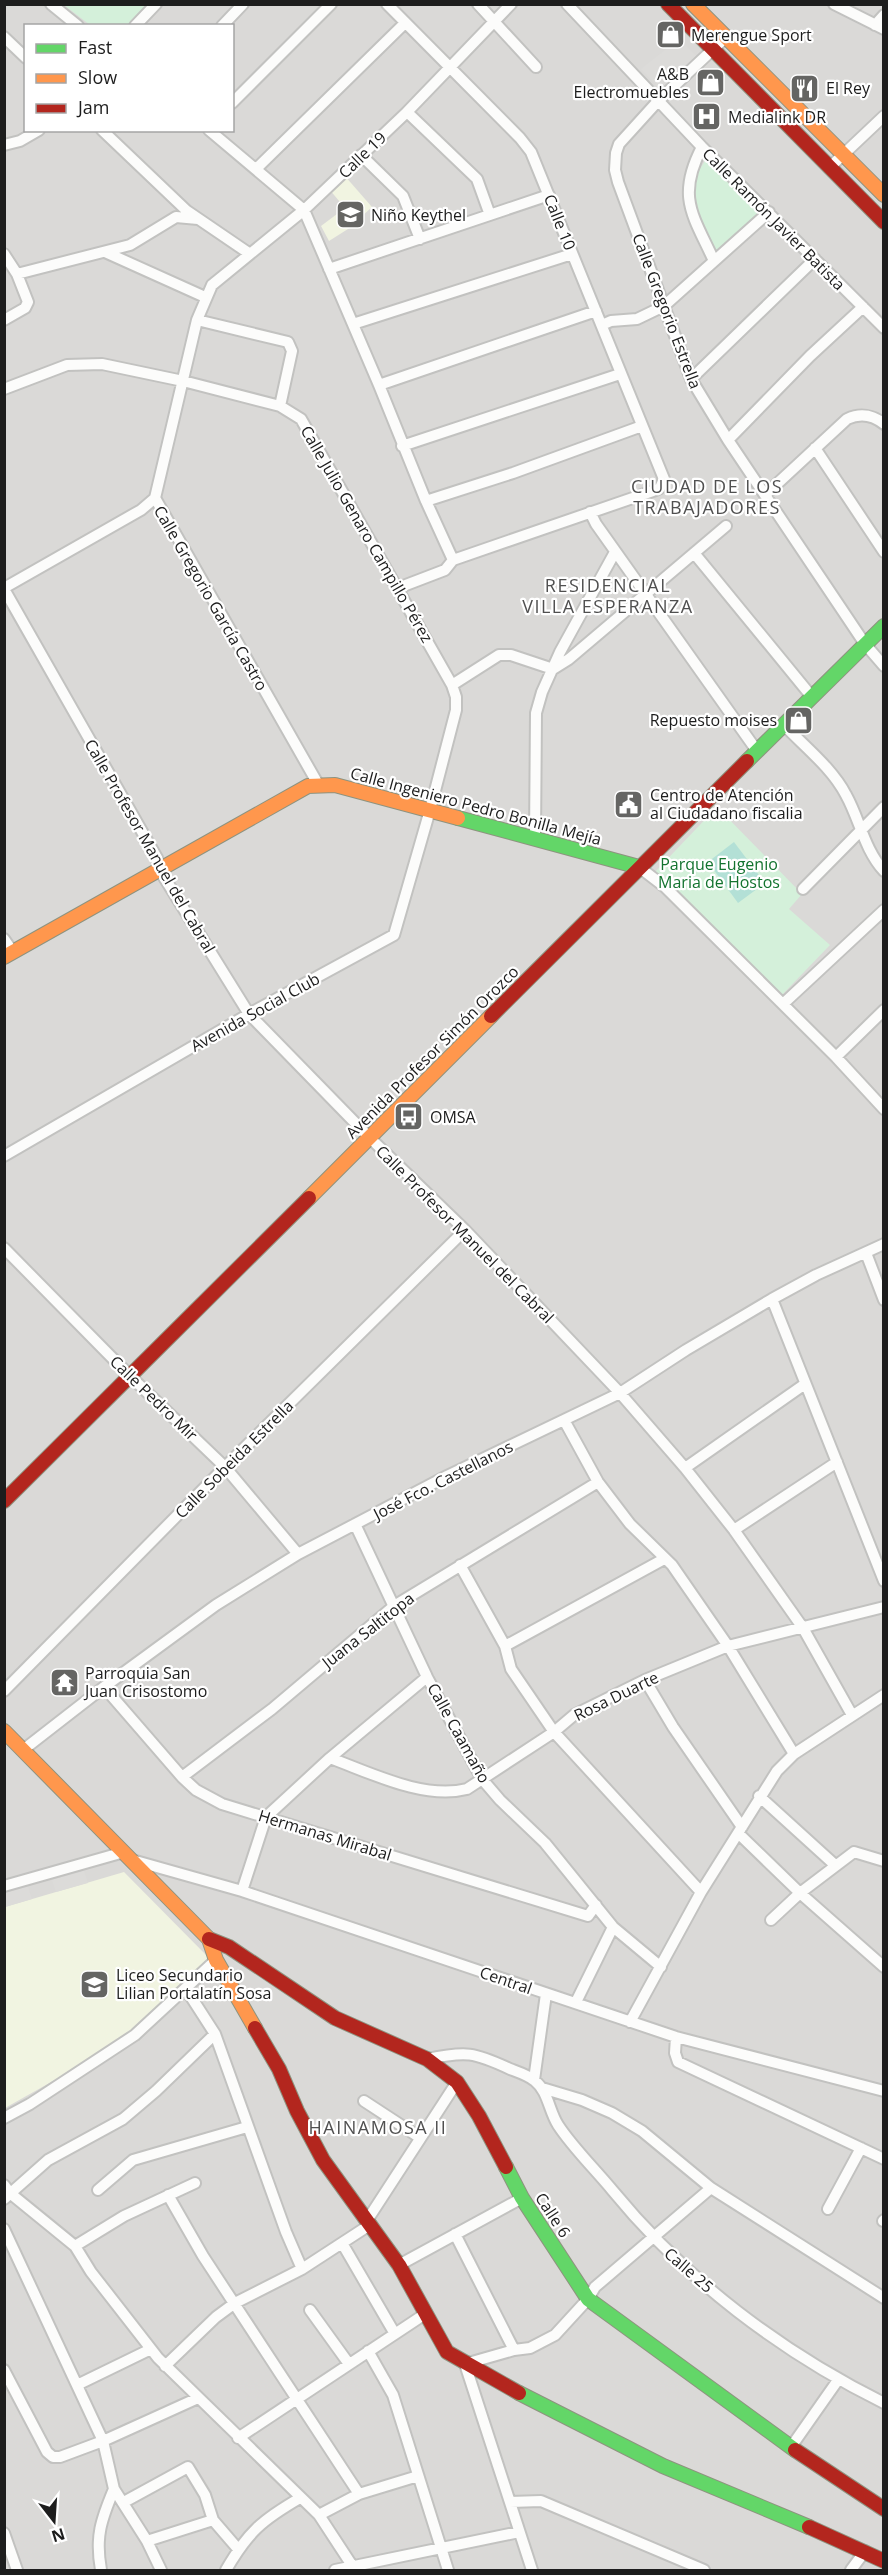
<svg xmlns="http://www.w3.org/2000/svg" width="888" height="2575" font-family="'Open Sans',sans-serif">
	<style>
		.residential { fill: #dad9d7; fill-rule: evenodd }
		.education { fill: #f1f4e1 }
		.park { fill: #d4f0da }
		.pitch { fill: #b3e0d6 }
		.parking { fill: #dcdbd9 }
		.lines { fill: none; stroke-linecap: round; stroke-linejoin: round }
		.street-casing { stroke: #c2c2c0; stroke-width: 14 }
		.fast-casing { stroke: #8e937f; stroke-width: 16 }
		.slow-casing { stroke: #8e937f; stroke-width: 16 }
		.jam-casing { stroke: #8e937f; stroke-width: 16 }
		.street { stroke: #fcfcfb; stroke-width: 10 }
		.fast { stroke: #63d668; stroke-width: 14 }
		.slow { stroke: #ff974d; stroke-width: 14 }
		.jam { stroke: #b3261e; stroke-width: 14 }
		.labels { text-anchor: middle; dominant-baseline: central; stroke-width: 4.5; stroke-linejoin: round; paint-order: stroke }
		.poi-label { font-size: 16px; fill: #1d1d1d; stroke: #fff; text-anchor: start }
		.street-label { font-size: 16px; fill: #1d1d1d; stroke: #fff }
		.park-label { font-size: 16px; fill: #13732f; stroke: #fff }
		.neighbourhood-label { font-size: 18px; letter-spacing: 1.5px; fill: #505050; stroke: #fff }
	</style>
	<rect width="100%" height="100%" fill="#ebeae5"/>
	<path class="residential" d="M5 5H883V2570H5ZM26 26H232V130H26Z"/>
	<path class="education" d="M344 175 372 207 348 229 329 241 321 226 345 208 329 189Z
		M124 1872 209 1958 162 2010 108 2050 5 2108V1907Z"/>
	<path class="park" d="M64 5H148L129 26 90 25Z
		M706 159 766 217 720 259 693 212 692 182Z
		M717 807 802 894 789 909 830 945 779 998 654 873Z"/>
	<path class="pitch" d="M734 842 765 883 738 903 708 862Z"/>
	<path class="parking" d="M679 39 696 56 660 89 641 69Z
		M84 1871 88 1883 56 1892 52 1880Z
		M28 1886 32 1899 5 1907V1893Z"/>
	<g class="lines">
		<defs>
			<path id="street" d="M51 4 78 26
				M387 4 520 138 531 152 664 479 660 488 653 491 453 560
				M478 4 536 67
				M567 4 702 147 884 328
				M834 4 884 29
				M875 25 884 15
				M135 26 156 4
				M222 26 243 4
				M4 37 26 58
				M725 38 658 101 619 144 616 153 615 170 618 182 691 379 728 440 865 644 884 666
				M232 103 331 4
				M407 112 477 179 490 215
				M102 130 187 211 250 254
				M209 130 304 210 379 385 426 501 453 560
				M4 145 20 141 39 130
				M702 147C676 197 693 215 714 261
				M361 155 403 196 420 239
				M829 168 884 116
				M256 169 405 23
				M105 252 205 297
				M4 254 17 274 130 245 176 217 198 219
				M329 269 549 195
				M4 320 25 308 28 302 17 274
				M197 320 288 342 292 351 280 406
				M353 324 572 254
				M602 325 611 321 637 319 664 306 769 212
				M691 379 815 259
				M379 385 596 311
				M4 389 67 365 102 364 183 381 280 406 301 419 452 685 456 697V710L430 810 394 935 249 1014 4 1156
				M728 440 810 356 863 307
				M402 446 620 374
				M815 448 884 552
				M766 494 847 419C860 413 873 415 884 424
				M426 501 513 473 642 426
				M590 512 596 524 757 751
				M694 553 812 697
				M4 588 141 510 155 498
				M398 588 445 570 453 560
				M4 589 157 858 159 869 249 1014 370 1138 465 1230 620 1393 685 1468 734 1530 803 1628 852 1715
				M553 669 569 659 726 526
				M452 685 499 655H511L553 669
				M784 725C805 747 832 768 846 795 860 820 864 849 884 871
				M318 784 155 498 197 320 212 285 304 210 407 112 511 4
				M535 838 536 713 542 692 560 652 615 552
				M639 867 665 887 836 1057 884 1109
				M803 889 884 807
				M4 939 13 952
				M783 1004 884 910
				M836 1057 884 1010
				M4 1248 129 1375 225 1467 298 1554
				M866 1253 884 1300
				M772 1299 884 1581
				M564 1420 598 1482 630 1524 672 1565 728 1646 794 1754
				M685 1468 805 1384
				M355 1524 427 1677 482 1779 500 1800 545 1843 613 1927 661 1967
				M734 1530 837 1462
				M460 1565 505 1646 511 1669 554 1732 701 1892
				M505 1646 664 1559
				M645 1680 673 1727 742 1827
				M104 1687 182 1777 196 1790 222 1804 588 1916 596 1905
				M4 1691 225 1467 465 1230
				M23 1750 104 1687 216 1605 298 1554 447 1476 620 1393 686 1350 772 1299 816 1275 884 1244
				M330 1758C371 1773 424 1800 467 1789L554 1732 574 1715 645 1680 728 1646 884 1607
				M182 1777 272 1709 394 1606 598 1482
				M759 1796 835 1865
				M738 1833 800 1893 884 1967
				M132 1860 242 1891 676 2037 884 2091
				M4 1886 124 1852
				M242 1891 266 1817 330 1758 427 1677
				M771 1920 800 1893 854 1852 884 1861
				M186 1989 215 2034 286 2232 302 2269
				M576 2002 613 1927
				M630 2022 701 1892 777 1771 794 1754 884 1695
				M676 2037 675 2053 678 2062 884 2159
				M427 2059C466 2051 474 2052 510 2069 518 2072 528 2075 535 2081 548 2091 549 2111 558 2125 573 2148 595 2169 613 2191 686 2280 781 2352 884 2403
				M534 2080 546 1994
				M542 2088 582 2100 612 2113 642 2131 711 2188 884 2298
				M364 2101 419 2137
				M4 2118 30 2104 135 2035 216 1960
				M4 2185 10 2193 75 2246 91 2272 158 2358 319 2515 355 2570
				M98 2190 133 2160 247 2127
				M168 2195 203 2256 359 2494
				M4 2199 48 2160 123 2119 156 2091 215 2034
				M828 2209 861 2148
				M883 2221 884 2220
				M4 2229 103 2441 114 2489 147 2541 161 2570
				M455 2234 514 2350
				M342 2243 395 2334
				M75 2246 124 2216 195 2183
				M399 2265 522 2198
				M310 2310 349 2364
				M368 2351 393 2395 448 2570
				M165 2366 216 2317 235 2303 302 2269 365 2228 368 2219 457 2082
				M4 2370 47 2452 53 2457H60L103 2441 198 2398
				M77 2385 151 2349
				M238 2438 425 2314
				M791 2447 838 2380
				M124 2502 188 2467 205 2495 213 2520 238 2549
				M510 2502 541 2501 704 2570
				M319 2515 359 2494 418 2476
				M4 2533 17 2570
				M147 2541 213 2520
				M101 2570C95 2537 101 2520 114 2489
				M226 2570C248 2532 262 2520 300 2498
				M335 2570 519 2532
				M532 2570 465 2364 514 2350 530 2348 555 2335 588 2299 595 2287 711 2188
				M851 2570 865 2551"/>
			<path id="fast" d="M747 761 884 626
				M458 818 639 867
				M506 2167 522 2198 588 2299 795 2450
				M519 2393 663 2466 809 2527"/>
			<path id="slow" d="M693 4 884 195
				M4 957 308 786 335 785 458 818
				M309 1198 491 1016
				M4 1731 209 1939 216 1960 255 2028"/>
			<path id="jam" d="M668 4 884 222
				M491 1016 747 761
				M4 1501 309 1198
				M209 1939 229 1947 335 2018 427 2059 457 2082 479 2116 506 2167
				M255 2028 279 2069 297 2111 323 2160 399 2265 447 2352 519 2393
				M795 2450 884 2509
				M809 2527 884 2561"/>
		</defs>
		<use href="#street" class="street-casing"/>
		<use href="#fast" class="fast-casing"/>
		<use href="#slow" class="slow-casing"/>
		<use href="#jam" class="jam-casing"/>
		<use href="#street" class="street"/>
		<use href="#fast" class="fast"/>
		<use href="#slow" class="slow"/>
		<use href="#jam" class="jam"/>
	</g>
	<defs>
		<symbol id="shop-square" viewBox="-11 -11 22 22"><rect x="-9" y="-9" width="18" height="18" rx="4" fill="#656563" stroke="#fff"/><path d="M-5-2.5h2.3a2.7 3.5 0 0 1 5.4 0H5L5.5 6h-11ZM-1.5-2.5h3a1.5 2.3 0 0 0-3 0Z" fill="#fff"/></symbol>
		<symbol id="restaurant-square" viewBox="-11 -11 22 22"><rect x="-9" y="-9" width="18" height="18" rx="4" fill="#656563" stroke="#fff"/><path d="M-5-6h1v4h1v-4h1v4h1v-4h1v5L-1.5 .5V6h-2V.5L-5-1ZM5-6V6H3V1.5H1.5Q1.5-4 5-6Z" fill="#fff"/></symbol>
		<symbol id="hospital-square" viewBox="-11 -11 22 22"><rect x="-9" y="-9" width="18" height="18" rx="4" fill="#656563" stroke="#fff"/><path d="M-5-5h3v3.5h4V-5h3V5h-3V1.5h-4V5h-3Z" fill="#fff"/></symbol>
		<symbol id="school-square" viewBox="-11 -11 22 22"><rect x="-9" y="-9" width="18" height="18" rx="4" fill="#656563" stroke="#fff"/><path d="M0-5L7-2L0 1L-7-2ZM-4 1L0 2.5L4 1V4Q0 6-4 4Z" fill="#fff"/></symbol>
		<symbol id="civic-square" viewBox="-11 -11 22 22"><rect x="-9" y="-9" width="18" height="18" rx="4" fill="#656563" stroke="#fff"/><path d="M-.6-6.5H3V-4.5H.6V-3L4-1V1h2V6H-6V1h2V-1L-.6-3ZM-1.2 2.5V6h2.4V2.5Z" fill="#fff"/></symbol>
		<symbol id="bus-square" viewBox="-11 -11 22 22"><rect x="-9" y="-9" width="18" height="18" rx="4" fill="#656563" stroke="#fff"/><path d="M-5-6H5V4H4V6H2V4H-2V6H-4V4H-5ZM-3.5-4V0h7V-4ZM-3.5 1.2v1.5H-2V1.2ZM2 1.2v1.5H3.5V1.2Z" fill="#fff"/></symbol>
		<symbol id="temple-square" viewBox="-11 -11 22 22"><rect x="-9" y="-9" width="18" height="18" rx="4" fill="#656563" stroke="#fff"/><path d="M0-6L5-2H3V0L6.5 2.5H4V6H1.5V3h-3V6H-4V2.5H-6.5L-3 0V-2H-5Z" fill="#fff"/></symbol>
	</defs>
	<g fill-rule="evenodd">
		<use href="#shop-square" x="654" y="18" width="33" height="33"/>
		<use href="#shop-square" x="694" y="66" width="33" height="33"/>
		<use href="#restaurant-square" x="788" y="72" width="33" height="33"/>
		<use href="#hospital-square" x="690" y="100" width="33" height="33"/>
		<use href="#school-square" x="334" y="198" width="33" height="33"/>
		<use href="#shop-square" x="782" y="704" width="33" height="33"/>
		<use href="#civic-square" x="612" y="788" width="33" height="33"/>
		<use href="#bus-square" x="392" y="1100" width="33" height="33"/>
		<use href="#temple-square" x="48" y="1666" width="33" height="33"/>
		<use href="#school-square" x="78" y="1968" width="33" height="33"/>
	</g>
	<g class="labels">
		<g class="poi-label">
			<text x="691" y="35">Merengue Sport</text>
			<text x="689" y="74" text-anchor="end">A&amp;B<tspan x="689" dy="18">Electromuebles</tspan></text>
			<text x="826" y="88">El Rey</text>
			<text x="728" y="117">Medialink DR</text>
			<text x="371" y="215">Niño Keythel</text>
			<text x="777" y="720" text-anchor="end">Repuesto moises</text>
			<text x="650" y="795">Centro de Atención<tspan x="650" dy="18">al Ciudadano fiscalia</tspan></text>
			<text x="430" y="1117">OMSA</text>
			<text x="85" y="1673">Parroquia San<tspan x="85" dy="18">Juan Crisostomo</tspan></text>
			<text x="116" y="1975">Liceo Secundario<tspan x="116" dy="18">Lilian Portalatín Sosa</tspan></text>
		</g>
		<g class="street-label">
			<text transform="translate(362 155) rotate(-44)">Calle 19</text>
			<text transform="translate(774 219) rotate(45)">Calle Ramón Javier Batista</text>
			<text transform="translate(560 222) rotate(68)">Calle 10</text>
			<text transform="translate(667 311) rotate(69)">Calle Gregorio Estrella</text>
			<text transform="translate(367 534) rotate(60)">Calle Julio Genaro Campillo Pérez</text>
			<text transform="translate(211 598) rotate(60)">Calle Gregorio García Castro</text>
			<text transform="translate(476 806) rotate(15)">Calle Ingeniero Pedro Bonilla Mejía</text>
			<text transform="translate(150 846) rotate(60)">Calle Profesor Manuel del Cabral</text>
			<text transform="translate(255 1012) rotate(-29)">Avenida Social Club</text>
			<text transform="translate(432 1052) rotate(-45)">Avenida Profesor Simón Orozco</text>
			<text transform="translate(465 1234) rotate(45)">Calle Profesor Manuel del Cabral</text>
			<text transform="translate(154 1398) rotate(44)">Calle Pedro Mir</text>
			<text transform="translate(234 1459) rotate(-45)">Calle Sobeida Estrella</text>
			<text transform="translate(443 1480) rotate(-27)">José Fco. Castellanos</text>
			<text transform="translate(368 1630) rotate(-38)">Juana Saltitopa</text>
			<text transform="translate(616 1696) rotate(-26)">Rosa Duarte</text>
			<text transform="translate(459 1733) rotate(61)">Calle Caamaño</text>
			<text transform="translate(325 1835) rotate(17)">Hermanas Mirabal</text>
			<text transform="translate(506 1980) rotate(19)">Central</text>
			<text transform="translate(553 2215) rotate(57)">Calle 6</text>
			<text transform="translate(689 2270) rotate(41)">Calle 25</text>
		</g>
		<g class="park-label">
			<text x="719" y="864">Parque Eugenio<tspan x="719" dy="18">Maria de Hostos</tspan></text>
		</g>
		<g class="neighbourhood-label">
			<text x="707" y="486">CIUDAD DE LOS<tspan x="707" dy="21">TRABAJADORES</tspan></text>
			<text x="608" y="585">RESIDENCIAL<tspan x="608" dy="21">VILLA ESPERANZA</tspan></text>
			<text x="378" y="2127">HAINAMOSA II</text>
		</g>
	</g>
	<rect width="888" height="2575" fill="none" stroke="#1d1d1d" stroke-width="12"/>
	<rect x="24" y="24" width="210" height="108" fill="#ffffff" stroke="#a5a5a5" stroke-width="1.5"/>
	<rect x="36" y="44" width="30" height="9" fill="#63d668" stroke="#a5a5a5" stroke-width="1.5"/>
	<text x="78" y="54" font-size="18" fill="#1d1d1d">Fast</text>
	<rect x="36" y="74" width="30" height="9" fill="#ff974d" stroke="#a5a5a5" stroke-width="1.5"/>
	<text x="78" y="84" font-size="18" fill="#1d1d1d">Slow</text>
	<rect x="36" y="104" width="30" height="9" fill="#b3261e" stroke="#a5a5a5" stroke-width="1.5"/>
	<text x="78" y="114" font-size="18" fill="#1d1d1d">Jam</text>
	<g transform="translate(54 2521) rotate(163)" stroke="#ffffff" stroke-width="4.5" paint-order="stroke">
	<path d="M0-4.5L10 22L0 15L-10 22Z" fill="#1d1d1d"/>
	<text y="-9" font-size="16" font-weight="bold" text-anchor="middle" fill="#1d1d1d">N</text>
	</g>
</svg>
